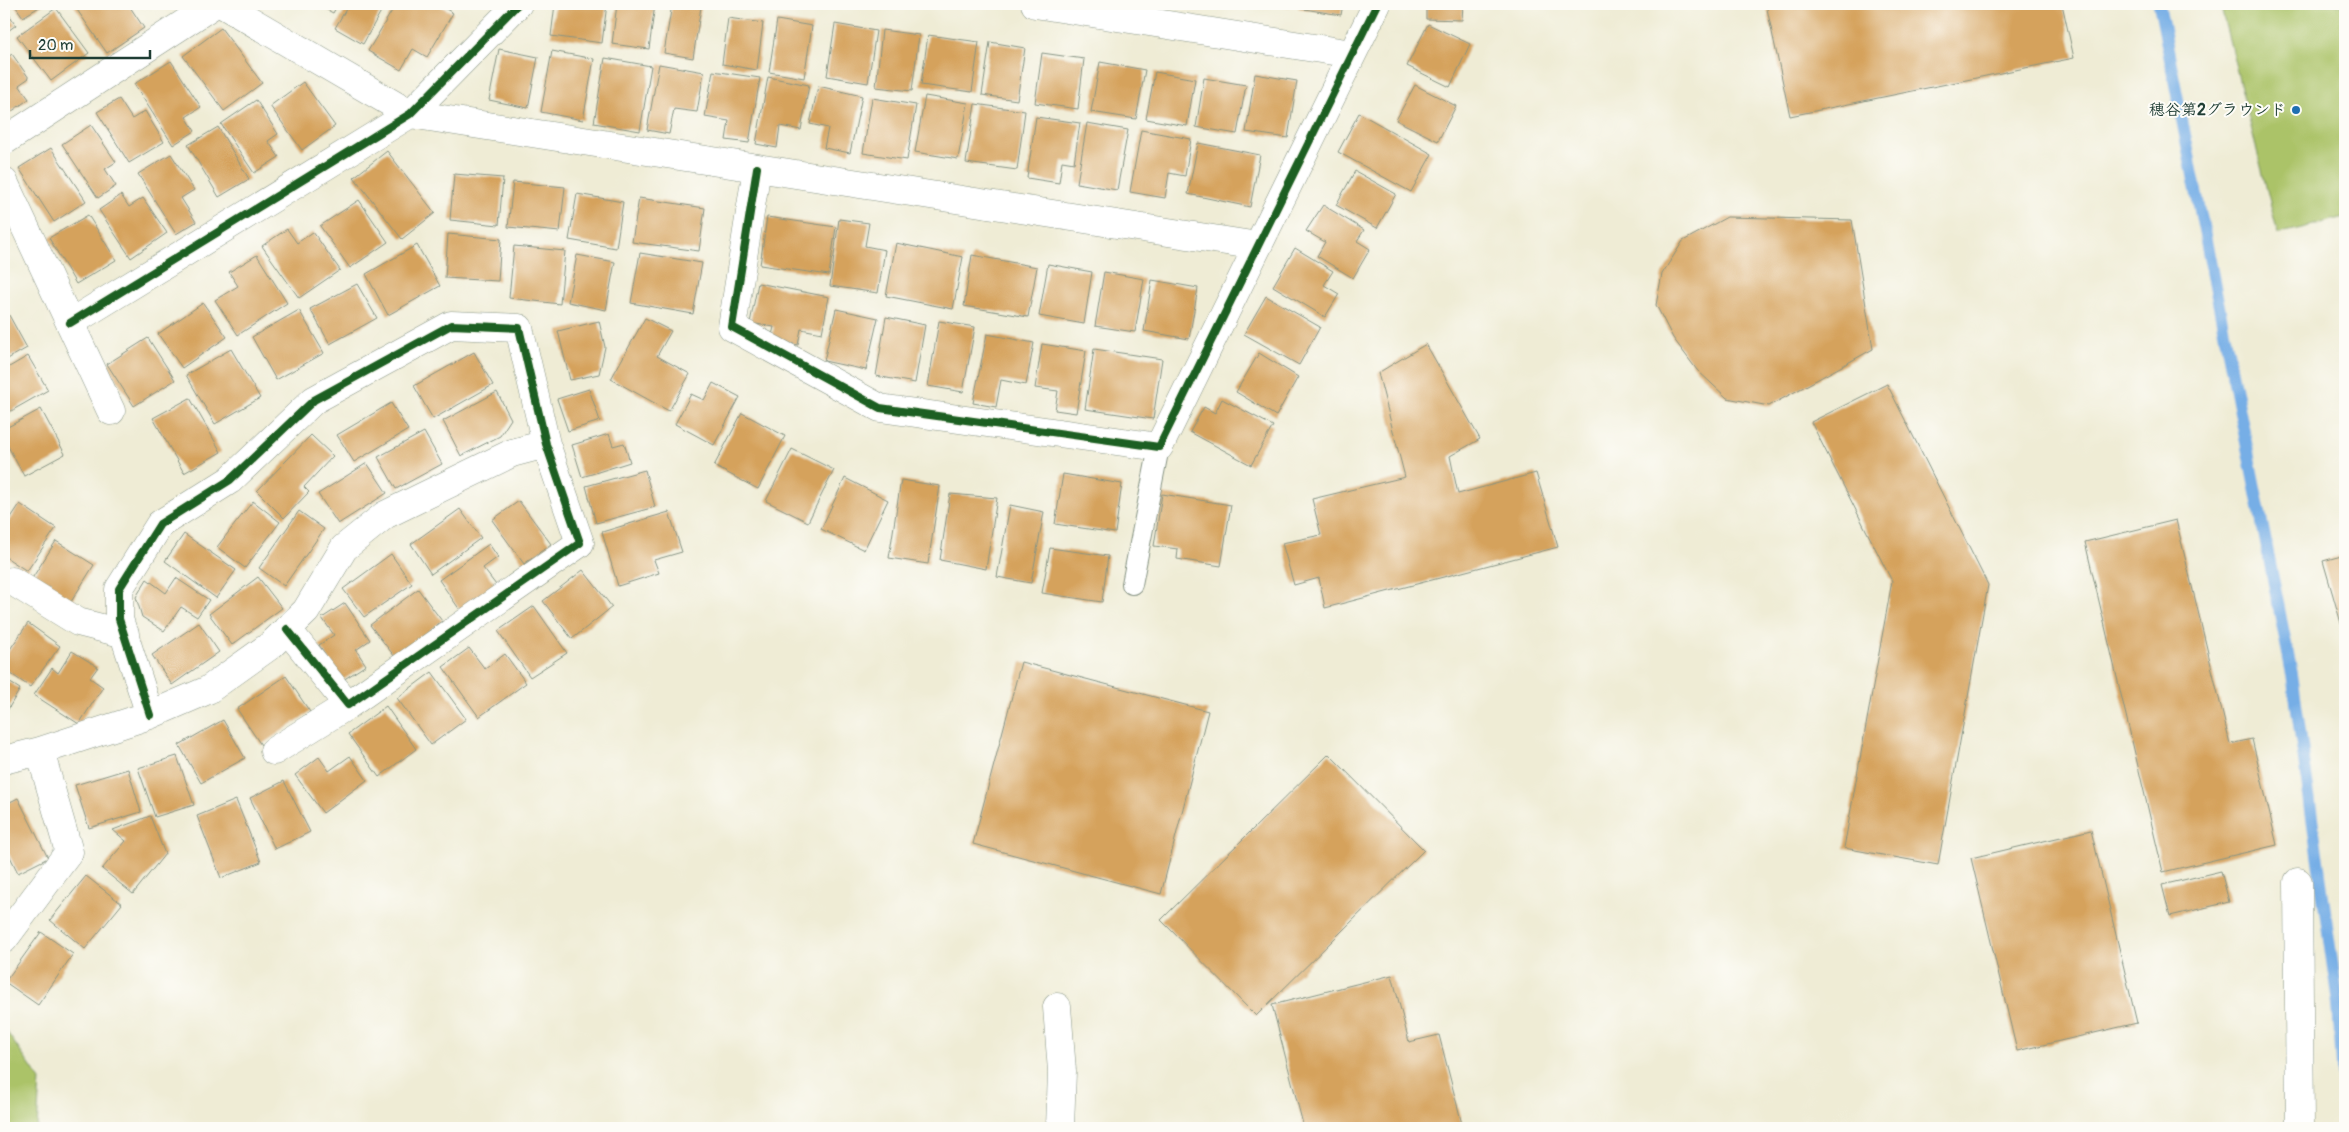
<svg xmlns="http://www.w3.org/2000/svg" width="2349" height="1132" font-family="Pangolin,'Klee One',sans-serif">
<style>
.green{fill:#abc368;stroke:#65804e}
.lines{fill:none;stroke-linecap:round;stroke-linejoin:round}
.stream{stroke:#76aee6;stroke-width:12}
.building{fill:#d5a25b}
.service-casing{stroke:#879484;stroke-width:22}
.minor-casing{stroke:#879484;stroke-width:29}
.service{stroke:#fff;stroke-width:20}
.minor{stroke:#fff;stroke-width:28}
.cycleway-casing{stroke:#fdfcf7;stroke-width:11}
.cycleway{stroke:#1b5e20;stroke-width:8}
.poi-dot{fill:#1f6fb2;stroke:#fdfcf7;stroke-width:2}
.labels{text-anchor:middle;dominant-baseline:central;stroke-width:4;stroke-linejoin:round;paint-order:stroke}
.poi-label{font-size:16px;font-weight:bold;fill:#1f3d34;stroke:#fdfcf7;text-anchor:end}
</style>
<rect width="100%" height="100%" fill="#fdfcf7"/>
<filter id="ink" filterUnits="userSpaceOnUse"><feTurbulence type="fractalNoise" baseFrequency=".02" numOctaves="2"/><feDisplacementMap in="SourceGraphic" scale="10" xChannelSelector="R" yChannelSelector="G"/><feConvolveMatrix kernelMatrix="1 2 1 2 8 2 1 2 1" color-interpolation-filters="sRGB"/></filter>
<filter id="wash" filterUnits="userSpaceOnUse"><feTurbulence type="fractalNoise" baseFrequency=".0096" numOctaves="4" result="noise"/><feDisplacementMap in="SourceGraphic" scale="20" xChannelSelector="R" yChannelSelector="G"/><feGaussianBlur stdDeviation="1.12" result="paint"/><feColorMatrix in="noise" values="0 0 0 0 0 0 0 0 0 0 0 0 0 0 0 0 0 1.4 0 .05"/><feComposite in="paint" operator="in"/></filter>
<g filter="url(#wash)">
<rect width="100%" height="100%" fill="#efecd5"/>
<path class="green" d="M2220 4H2345V217L2278 234Z
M4 1028 40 1080 37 1128H4Z"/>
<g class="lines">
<path class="stream" d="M2159 4 2292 674 2338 1004 2345 1112 2343 1128"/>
</g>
<g id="blocks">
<path class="building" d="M14 4H44L23 17Z
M73 4H128L144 28 107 53Z
M316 4H338L333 13Z
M349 4H385L363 44 335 28Z
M396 4H437L453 13 427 57 413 49 401 70 368 51Z
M555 4H607L602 43 551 36Z
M617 4H655L649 49 612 44Z
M672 4 701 7 693 58 664 53Z
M1273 4H1290L1289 7Z
M1299 4H1343L1341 15 1298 8Z
M1426 4H1463L1462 20 1426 19Z
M1766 4H2062L2074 58 1790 116Z
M4 7 16 25 4 34Z
M56 8 89 53 51 81 17 36Z
M728 18 763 23 757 70 722 64Z
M777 20 812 26 804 78 769 72Z
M835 24 876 31 868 83 827 76Z
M1428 24 1470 44 1450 87 1407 66Z
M221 28 262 83 224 111 183 56Z
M882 30 919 35 912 91 876 87Z
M928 35 979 42 972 92 921 85Z
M990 42 1025 48 1017 100 982 95Z
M499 49 538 57 528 108 489 100Z
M552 51 594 59 583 120 541 112Z
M1042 53 1084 59 1078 109 1035 103Z
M12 54 29 78 19 85 29 99 4 117V60Z
M605 58 651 66 640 131 594 123Z
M171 61 201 107 186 117 195 131 173 145 134 84Z
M1100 62 1145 70 1136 119 1091 112Z
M659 64 704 72 697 112 674 109 669 134 647 130Z
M713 71 760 78 749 143 726 140 729 121 705 117Z
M1155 72 1195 79 1187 126 1146 119Z
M1255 74 1297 81 1288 138 1246 132Z
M768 77 809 85 801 130 780 126 777 148 756 144Z
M1204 78 1246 85 1237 134 1196 127Z
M303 82 335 126 302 150 270 106Z
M1415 85 1456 106 1438 141 1396 120Z
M818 86 862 96 850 153 824 148 828 128 810 124Z
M925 96 968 103 958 159 915 152Z
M872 98 916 105 907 160 863 153Z
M119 99 132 119 145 111 164 142 129 163 97 112Z
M256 100 278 134 268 141 279 157 254 173 221 124Z
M975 104 1025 111 1017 170 966 163Z
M1359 113 1432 154 1411 192 1338 152Z
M1036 117 1080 123 1074 163 1062 161 1059 183 1027 178Z
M1087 123 1128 130 1117 190 1077 183Z
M91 125 116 162 105 169 116 186 98 198 62 144Z
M218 127 249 179 219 197 188 145Z
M1141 130 1191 139 1185 176 1169 173 1165 198 1130 192Z
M1198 143 1260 155 1250 207 1188 194Z
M51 148 86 201 54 222 19 168Z
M387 151 435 213 402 239 354 177Z
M171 154 194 190 181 198 196 222 176 234 138 174Z
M1355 171 1396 194 1377 228 1336 205Z
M454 174 503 178 499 225 450 220Z
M513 182 565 187 560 232 508 227Z
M577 194 623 202 616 248 569 240Z
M121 195 129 207 143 198 167 233 131 258 99 210Z
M639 198 705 208 699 251 632 242Z
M359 200 388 242 350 268 320 226Z
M1323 205 1364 230 1357 241 1370 249 1353 278 1317 256 1325 242 1306 231Z
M88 215 116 260 76 284 49 238Z
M767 217 836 227 829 275 760 265Z
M1727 217 1852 220 1873 349 1769 406 1727 398 1697 370 1673 338 1656 305 1662 274 1683 241Z
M839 219 869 223 865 246 885 250 878 293 830 286Z
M287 229 297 243 313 232 340 270 299 298 262 246Z
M448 234 501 239 498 281 445 278Z
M896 243 963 257 953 309 886 296Z
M417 245 440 286 388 315 366 274Z
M514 246 565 251 560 304 509 298Z
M1295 248 1333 271 1324 285 1339 294 1325 317 1273 286Z
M640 253 702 263 693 314 631 303Z
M257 255 287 303 238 335 215 300 238 286 229 272Z
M577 255 615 262 606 310 568 302Z
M972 255 1037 267 1028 317 964 306Z
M1048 264 1092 272 1084 324 1039 316Z
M1104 272 1144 279 1135 332 1095 326Z
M1152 280 1198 288 1189 339 1144 331Z
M758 283 829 297 822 333 801 329 798 345 771 339 774 327 750 323Z
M357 284 377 318 330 344 310 309Z
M1266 296 1320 327 1299 365 1244 334Z
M203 303 227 337 182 368 158 334Z
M4 306 27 348 4 361Z
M836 309 878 318 866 370 824 361Z
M299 310 324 353 276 380 252 337Z
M886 317 925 325 915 383 876 376Z
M645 318 671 331 657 356 690 374 669 411 611 379Z
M599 321 605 347 599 374 570 380 558 331Z
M939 321 975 327 963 392 928 386Z
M987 334 1034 343 1026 385 1001 380 996 407 973 403Z
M148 338 175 380 134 406 107 364Z
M1042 344 1086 351 1076 413 1055 410 1058 391 1035 388Z
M1426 344 1480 439 1450 456 1458 494 1536 473 1558 547 1325 608 1319 578 1294 585 1282 543 1321 535 1312 499 1405 477 1378 373Z
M231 349 260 398 215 424 186 375Z
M1094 349 1162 359 1153 419 1085 409Z
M474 352 493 385 433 419 414 386Z
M1259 353 1298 377 1276 416 1236 392Z
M28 356 48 390 4 415V370Z
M713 383 740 397 714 445 675 424 691 394 704 400Z
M1887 384 1988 585 1938 865 1844 848 1892 581 1811 422Z
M589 389 600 421 568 431 557 399Z
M497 392 511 419 500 436 461 456 443 421Z
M190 398 221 452 184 473 153 418Z
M1222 399 1273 426 1251 465 1190 432 1204 407 1215 413Z
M391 403 408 430 354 462 337 435Z
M41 409 65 454 24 476 4 439V429Z
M742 413 785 436 758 489 714 466Z
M424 432 442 464 396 489 378 457Z
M609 434 613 446 624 443 630 462 582 477 572 445Z
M311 435 333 456 304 487 309 492 284 518 257 491Z
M792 449 834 470 808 522 766 501Z
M367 463 387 493 338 524 318 494Z
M645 470 655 507 596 523 586 486Z
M1063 474 1122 484 1115 533 1055 524Z
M845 478 888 500 864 550 821 529Z
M901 480 940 486 928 564 889 558Z
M950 494 997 498 986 569 940 560Z
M1162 494 1231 505 1221 566 1177 559 1178 549 1154 546Z
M253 501 280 522 245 568 217 547Z
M519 501 551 544 524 564 492 520Z
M20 504 56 528 27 571 4 556V528Z
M1010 505 1044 512 1031 583 997 577Z
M460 509 481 538 431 574 411 544Z
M299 511 324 529 284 586 259 568Z
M669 512 682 552 654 560 659 573 618 586 602 532Z
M2176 520 2230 744 2252 739 2277 845 2163 872 2085 542Z
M184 534 236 570 216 598 165 561Z
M56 541 94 565 69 605 31 580Z
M489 544 498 557 483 568 496 585 460 610 439 580Z
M1050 548 1108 556 1102 602 1042 593Z
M391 554 412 584 364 617 343 589Z
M2345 555V637L2323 561Z
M583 570 612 607 572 639 543 601Z
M258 577 282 608 232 645 209 614Z
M176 578 209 600 197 617 181 607 164 631 142 617 136 597 147 579 166 593Z
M418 589 442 621 395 657 370 625Z
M345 603 370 640 356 650 366 665 343 680 319 645 334 635 322 618Z
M534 606 567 653 530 677 498 631Z
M28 623 60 646 30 687 4 669V658Z
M199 623 219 652 172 685 152 655Z
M469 648 485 669 505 654 526 683 479 717 443 667Z
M72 651 98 667 90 678 103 687 79 724 34 695 52 668 58 673Z
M1021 662 1208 711 1161 894 973 844Z
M432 672 466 719 431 745 397 698Z
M286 676 310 712 261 745 237 709Z
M4 679 20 689 4 716Z
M386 706 416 749 379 777 348 734Z
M223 720 245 758 201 783 179 745Z
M1329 754 1424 850 1256 1016 1161 920Z
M177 756 194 805 155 817 138 768Z
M350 756 367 780 323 813 295 775 319 757 329 771Z
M128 769 141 812 89 828 75 785Z
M284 781 310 832 275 849 250 798Z
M18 798 48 858 18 873 4 844V805Z
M236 800 261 862 221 878 197 816Z
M150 816 165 854 133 894 102 869 126 841 113 830Z
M2091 830 2137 1023 2017 1051 1971 858Z
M2221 871 2229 902 2170 916 2162 885Z
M86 876 122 904 85 949 50 920Z
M41 932 73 954 38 1005 5 982Z
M1392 975 1409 1042 1439 1035 1463 1128H1304L1272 1005Z"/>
</g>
</g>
<g filter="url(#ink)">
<use href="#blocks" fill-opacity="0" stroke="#879484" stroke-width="1"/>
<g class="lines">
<g class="service-casing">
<path id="service" d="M1132 584 1159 447"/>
</g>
<g class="minor-casing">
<path id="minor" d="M222 4 410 114 1258 246
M1035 4 1352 54
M4 141 214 4
M757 168 732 327 880 408 1159 447 1377 4
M4 182 111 411
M70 323 410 114 518 4
M12 581 78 622 125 634
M150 715 119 619V589L160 524 230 480 314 400 451 325 519 328 546 444 580 543 348 705 287 629
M274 751 348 705
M4 760 40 751 150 715 208 690 271 645 306 611 344 548 385 515 512 453 546 444
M2298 882 2300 1128
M4 939 69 852 40 751
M1057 1007 1062 1071 1060 1128"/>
</g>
<use href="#service" class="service"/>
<use href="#minor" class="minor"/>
<g class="cycleway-casing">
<path id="cycleway" d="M757 168 732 327 880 408 1159 447 1377 4
M70 323 410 114 518 4
M150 715 119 619V589L160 524 230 480 314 400 451 325 519 328 546 444 580 543 348 705 287 629"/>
</g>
<use href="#cycleway" class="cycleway"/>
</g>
</g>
<circle class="poi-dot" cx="2296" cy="110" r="5"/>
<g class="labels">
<g class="poi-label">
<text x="2286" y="110">穂谷第2グラウンド</text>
</g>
</g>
<rect width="2349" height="1132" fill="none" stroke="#fdfcf7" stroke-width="20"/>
<path d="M30 50v8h120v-8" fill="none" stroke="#1f3d34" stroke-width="2.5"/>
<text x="38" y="50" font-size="15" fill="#1f3d34" stroke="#fdfcf7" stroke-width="4" paint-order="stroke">20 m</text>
</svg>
